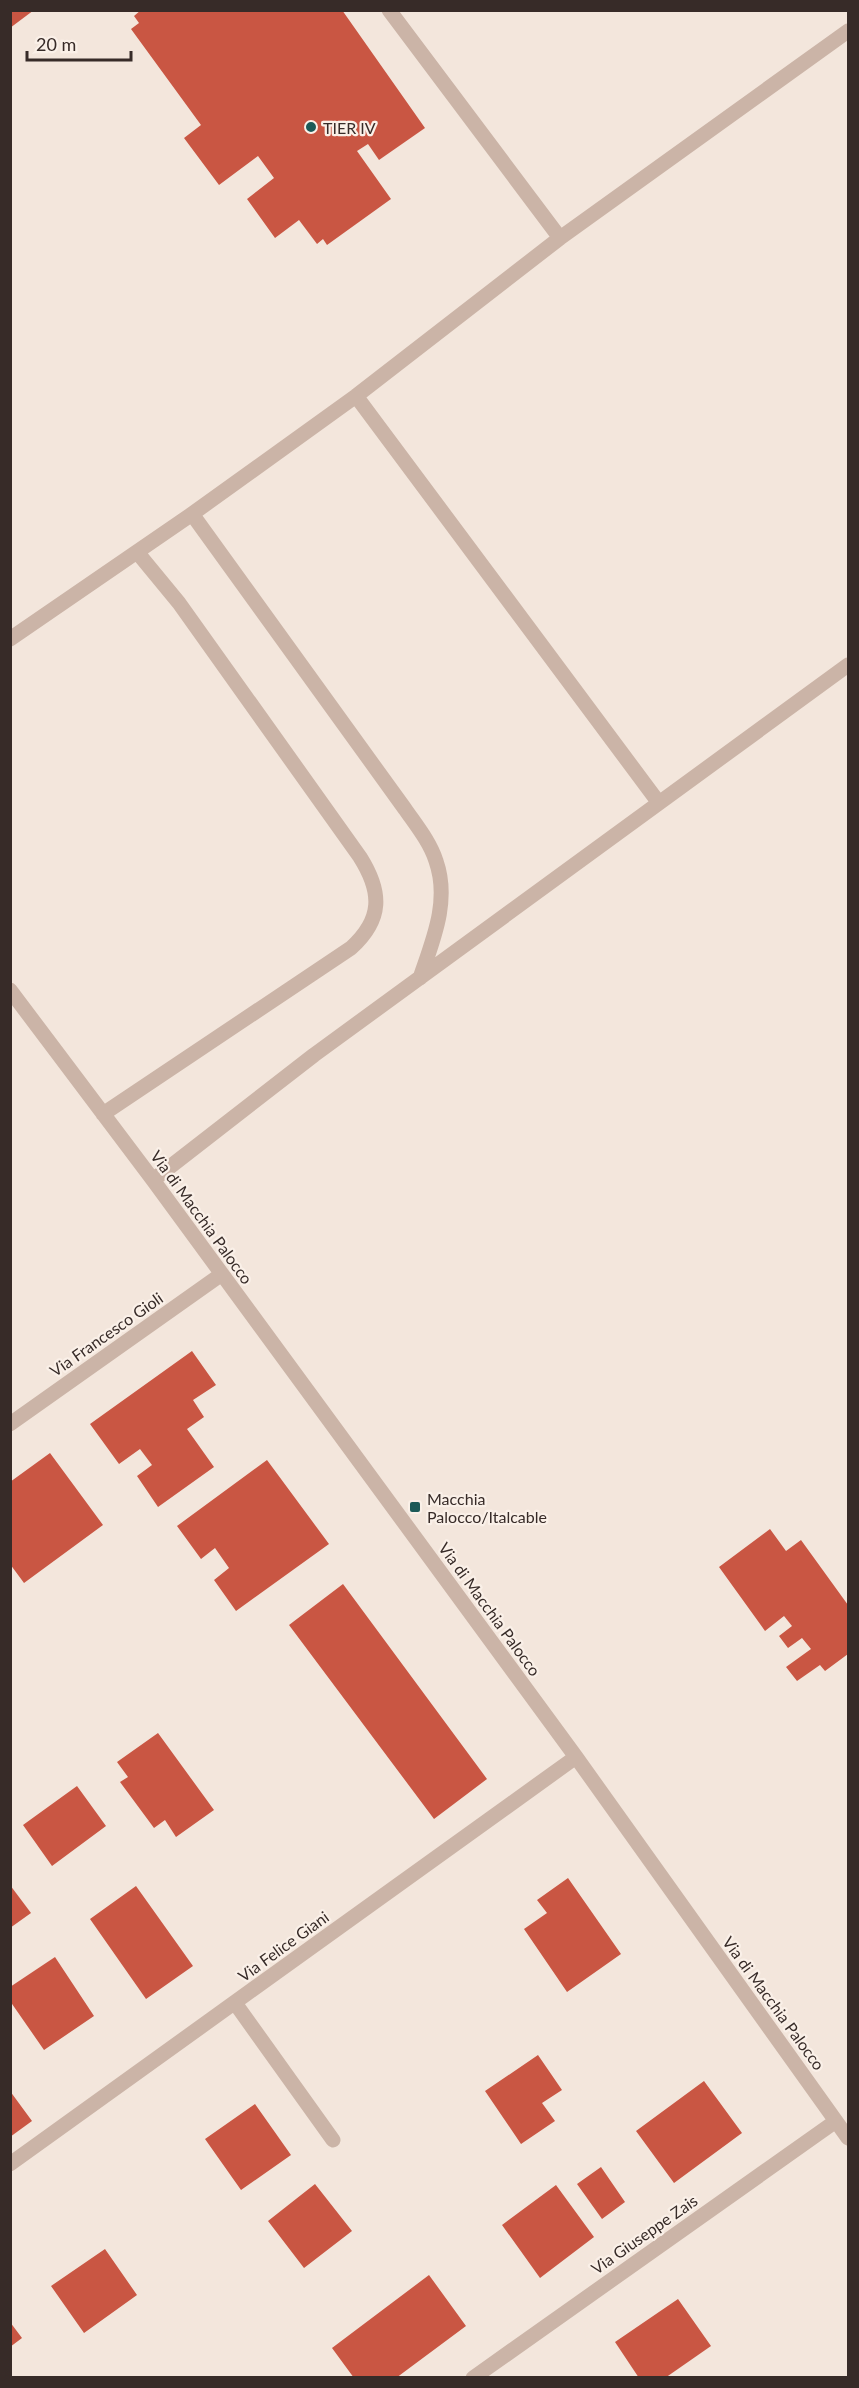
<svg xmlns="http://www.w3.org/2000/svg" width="859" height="2388" font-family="Lato,sans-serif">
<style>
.building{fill:#c95643}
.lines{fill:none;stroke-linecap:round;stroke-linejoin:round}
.minor{stroke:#cbb4a7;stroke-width:15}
.poi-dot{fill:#1c5a58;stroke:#faf0e8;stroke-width:2}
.labels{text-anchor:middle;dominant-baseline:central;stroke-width:4.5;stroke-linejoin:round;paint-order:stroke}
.poi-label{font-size:16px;fill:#372b28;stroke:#faf0e8;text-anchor:start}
.street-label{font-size:16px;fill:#372b28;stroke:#faf0e8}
</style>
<rect width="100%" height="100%" fill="#f3e6dc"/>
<path class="building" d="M10 10H34L10 28Z
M141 10H342L425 128 379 160 368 144 357 151 391 199 327 245 323 239 317 244 299 220 275 238 247 199 274 178 258 156 219 185 184 138 201 125 131 29 139 23 134 16Z
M192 1351 216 1385 193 1400 204 1417 187 1429 214 1467 158 1507 137 1476 152 1465 140 1449 119 1464 90 1424Z
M50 1453 103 1525 24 1583 10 1564V1482Z
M267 1460 329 1544 236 1611 214 1580 229 1568 215 1548 201 1559 177 1526Z
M770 1529 786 1551 801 1540 848 1605V1654L825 1671 820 1665 797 1681 786 1667 811 1649 802 1638 788 1648 779 1636 792 1626 784 1616 765 1631 719 1567Z
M343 1584 487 1779 434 1819 289 1625Z
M158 1733 214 1810 176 1837 165 1820 154 1828 120 1782 128 1777 117 1762Z
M77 1786 106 1826 52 1866 23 1825Z
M568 1878 621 1954 567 1992 524 1929 547 1913 537 1900Z
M10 1885 31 1913 10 1928Z
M136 1886 193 1966 146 1999 90 1919Z
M55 1957 94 2016 44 2050 10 2001V1987Z
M538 2055 562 2090 542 2103 555 2121 521 2144 485 2091Z
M704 2081 742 2133 674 2183 636 2131Z
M10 2091 32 2121 10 2137Z
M255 2104 291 2155 241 2190 205 2139Z
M601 2167 625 2202 602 2219 577 2184Z
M315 2184 352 2231 304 2268 268 2221Z
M556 2185 594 2237 540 2278 502 2225Z
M105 2249 137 2295 84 2333 51 2286Z
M429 2275 466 2326 396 2378H354L332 2348Z
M678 2299 711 2346 665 2378H639L615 2342Z
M10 2322 22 2338 10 2347Z"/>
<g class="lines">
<path class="minor" d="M389 10 560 238
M356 396 659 803
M192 514 405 809C416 825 430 842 436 861 450 901 433 940 420 978
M10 639 192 514 356 396 560 238 848 31
M10 990 153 1180 576 1757 848 2138
M103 1114 351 948C383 919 382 892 360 857L179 603 137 552
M153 1180 314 1055 848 665
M10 1424 222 1274
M235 2003 333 2140
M10 2164 576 1757
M473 2378 836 2121"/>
</g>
<g class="poi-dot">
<circle cx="311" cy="127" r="6"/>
<rect x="409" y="1501" width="12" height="12" rx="3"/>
</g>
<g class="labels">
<g class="poi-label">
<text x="323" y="127">TIER IV</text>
<text x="427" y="1498">Macchia<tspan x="427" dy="18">Palocco/Italcable</tspan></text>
</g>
<g class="street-label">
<text transform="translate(202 1217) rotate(54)">Via di Macchia Palocco</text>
<text transform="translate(106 1334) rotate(-35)">Via Francesco Gioli</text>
<text transform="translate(490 1609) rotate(54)">Via di Macchia Palocco</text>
<text transform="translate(283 1946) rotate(-36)">Via Felice Giani</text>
<text transform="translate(774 2003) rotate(54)">Via di Macchia Palocco</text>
<text transform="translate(644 2234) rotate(-35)">Via Giuseppe Zais</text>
</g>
</g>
<rect width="859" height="2388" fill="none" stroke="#372b28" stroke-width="24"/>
<path d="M27 51v9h104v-9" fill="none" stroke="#372b28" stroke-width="3"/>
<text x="36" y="51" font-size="18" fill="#372b28" stroke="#faf0e8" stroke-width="4.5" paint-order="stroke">20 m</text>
</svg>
